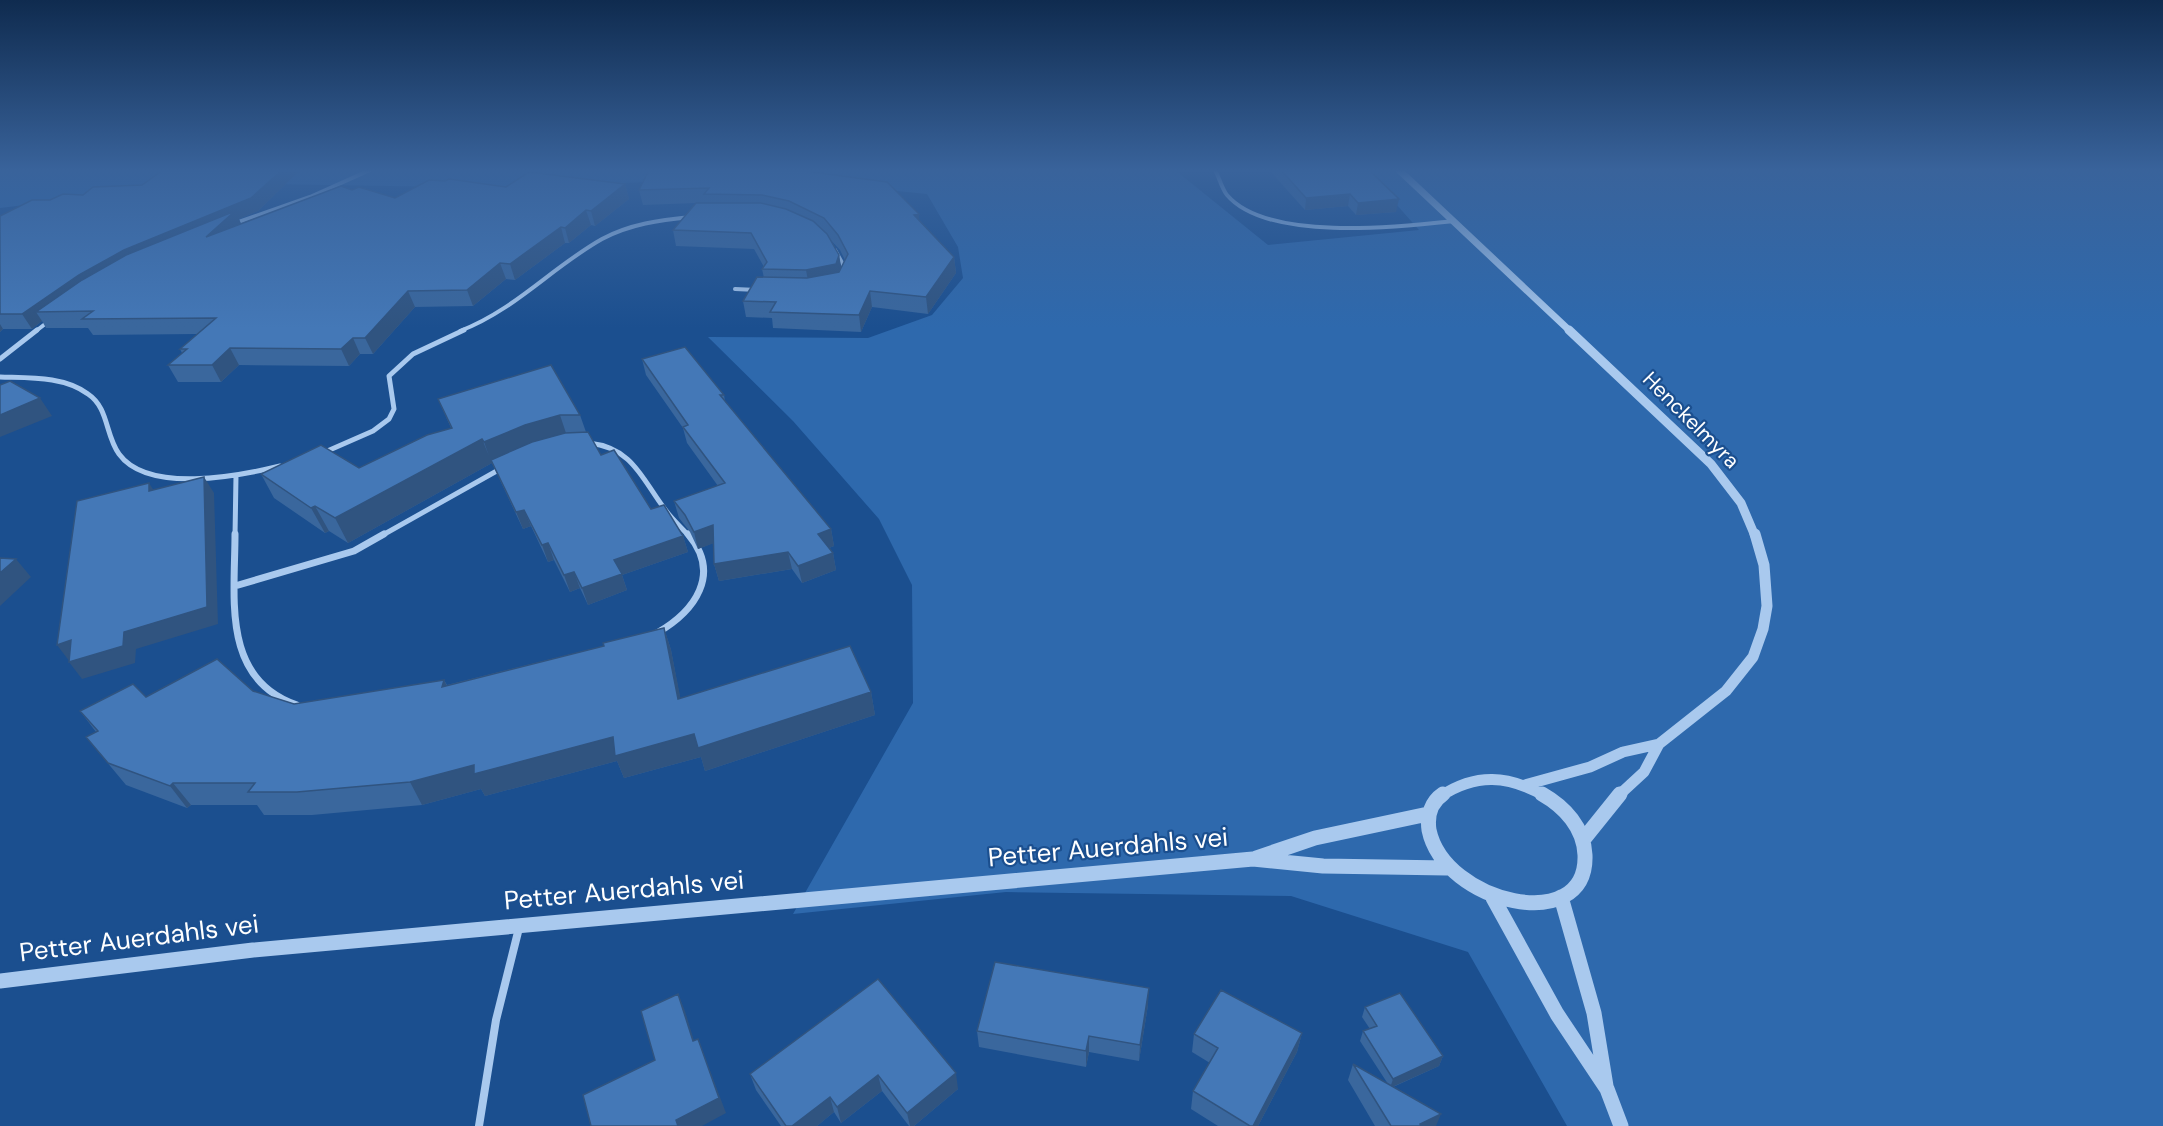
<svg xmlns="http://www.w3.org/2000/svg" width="2163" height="1126" font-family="'DM Sans',sans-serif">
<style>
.green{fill:#2e69ad}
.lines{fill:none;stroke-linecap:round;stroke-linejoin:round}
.minor-far3{stroke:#a9c9ee;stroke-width:4}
.minor-far2{stroke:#a9c9ee;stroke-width:5}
.minor-far1{stroke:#a9c9ee;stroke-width:7}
.minor{stroke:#a9c9ee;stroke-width:8}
.tertiary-far3{stroke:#a9c9ee;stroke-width:7}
.tertiary-far2{stroke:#a9c9ee;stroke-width:9}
.tertiary-far1{stroke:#a9c9ee;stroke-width:11}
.tertiary{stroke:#a9c9ee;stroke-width:15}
.wall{fill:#3a679d;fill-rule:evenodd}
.shaded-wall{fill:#305480}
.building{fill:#4478b7;stroke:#305480;stroke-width:1.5}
.labels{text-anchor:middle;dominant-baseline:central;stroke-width:4.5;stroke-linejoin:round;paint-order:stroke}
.street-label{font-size:21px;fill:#fff;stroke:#1b4f8f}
.near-street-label{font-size:26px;fill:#fff;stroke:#1b4f8f}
</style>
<rect width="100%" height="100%" fill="#1b4f8f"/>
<path class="green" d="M0 170H1175L1268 245 1419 230 1366 170H2163V1126H1567L1468 952 1291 896 1006 892 793 914 913 703 912 585 879 519 793 421 708 337 868 338 932 315 963 278 958 247 927 194 756 177 511 188 206 183 0 208Z"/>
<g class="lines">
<path class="minor-far3" d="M1215 170C1219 177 1222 189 1227 195 1267 242 1399 227 1454 221
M233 224 310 197 370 170
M835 250 846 270
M735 289 757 290
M36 331 49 321
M460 331C515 310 552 267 602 239 630 224 660 220 691 217"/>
<path class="minor-far2" d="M0 359 37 330
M0 377C29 378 64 376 88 394 109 408 105 435 119 454 148 494 239 476 280 466
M589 443C634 448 642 480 667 512 673 520 682 528 689 536
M325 452 373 431 389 419 394 409 389 376 413 354 464 330
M235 536 236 476
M381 536 502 468"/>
<path class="minor-far1" d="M235 534C235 598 221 679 297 705
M235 586 354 551 384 534
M657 633C695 611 722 574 688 534"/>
<path class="minor" d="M479 1126 496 1020 519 928"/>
<path class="tertiary-far3" d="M1399 170 1570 331"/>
<path class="tertiary-far2" d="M1569 330 1711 464 1741 503 1755 536"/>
<path class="tertiary-far1" d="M1525 785 1590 767 1623 752 1659 744 1726 691 1753 657 1763 629 1767 606 1764 565 1755 534
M1441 796C1476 773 1508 775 1545 796
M1618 796 1644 772 1659 744"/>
<path class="tertiary" d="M1443 794C1431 802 1427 816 1429 830 1444 903 1588 937 1585 855 1584 828 1565 807 1542 794
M1583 840 1620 794
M1256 858 1315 838 1428 814
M1561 897 1594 1013 1606 1086
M1493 898 1557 1014 1607 1089 1621 1126
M0 981 253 950 1253 859 1323 866 1447 868"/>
</g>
<path class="wall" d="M163 170H297L298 172 258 211 239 219 241 224 352 190 395 198 445 181 506 187 625 184 629 199 595 226 591 225 569 243H565L515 280 506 279 473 306 415 307 373 354H360L349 366 239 365 221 382H178L168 365 182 353 180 349 197 334 93 335 88 328H46L42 321 32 329H3L0 332V216L50 200 142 185Z
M649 170 920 221 954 257 956 273 928 314 872 307 861 332 773 328 772 318 746 317 743 301 764 278 762 269 764 267 754 249 676 246 673 230 696 203 643 205 639 190ZM828 237 840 250 845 260 841 268 839 255Z
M1269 170H1369L1396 212 1356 215 1348 206 1305 210Z
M642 359 724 395 725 401 831 529 834 546 829 548 833 553 836 570 802 583 792 569 719 581 714 564 713 543 698 549 690 532 679 518 674 501 718 486 687 443 683 428 646 375Z
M438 399 580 415 586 432 601 455 651 509 683 536 688 552 622 575 627 590 588 605 580 588 570 592 554 560 548 562 531 526 523 529 492 463 348 543 329 531 325 533 274 498 261 474 359 468 451 428Z
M664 628 671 650 680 698 871 692 875 715 705 771 701 757 624 778 617 761 485 796 481 789 422 805 312 815H264L257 805H191L187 808 126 785 86 737 96 732 80 711 146 697 253 691 294 704 444 680 447 685 604 646Z
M878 979 958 1089 914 1126H909L882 1091 841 1123 834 1112 817 1126H781L756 1090 750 1074Z
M1148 1005 1139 1061 1089 1052 1086 1067 979 1047 977 1031Z
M1365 1007 1443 1056 1439 1066 1393 1087 1436 1126H1375L1348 1080 1353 1064 1388 1084 1360 1041 1363 1031 1370 1029 1362 1017Z
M1302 1033 1297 1052 1258 1126H1218L1191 1109 1193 1091 1210 1063 1192 1052 1194 1034Z"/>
<path class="shaded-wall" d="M282 170H297L298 172 258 211 239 219 242 226 36 312 42 321 32 329 22 314 79 275 124 250Z
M1077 170H1094L1077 173Z
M625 184 629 199 595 226 591 211Z
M1350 194 1348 206 1305 210 1306 198Z
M1399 199 1396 212 1356 215 1358 203Z
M586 210 591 225 569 243 565 228Z
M919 214 920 229 914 215Z
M561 227 565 243 515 280 510 264Z
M839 255 842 271 809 286 806 270Z
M954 257 956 273 928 314 926 297Z
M500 263 506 279 473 306 467 290Z
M408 291 415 307 373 354 365 338Z
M870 291 872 307 861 332 859 315Z
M0 324 3 329 0 332Z
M353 338 360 354 349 366 341 349Z
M230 348 239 365 221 382 212 365Z
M40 398 52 416 0 437V415Z
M560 415 568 439 491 460 493 467 484 442 525 425Z
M482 439 492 463 348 543 335 518Z
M204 477 214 493 218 624 136 649 135 663 82 679 69 662 124 632Z
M149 483 159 499 149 491Z
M315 506 329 531 325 533 311 508Z
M524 510 531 526 523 529 516 512Z
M713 525 717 542 698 549 694 532Z
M831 529 834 546 821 551 818 534Z
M683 536 688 552 622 575 627 590 588 605 582 588 614 560Z
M548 543 554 560 548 562 542 545Z
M788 552 792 569 719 581 714 564Z
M833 553 836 570 802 583 798 566Z
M16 559 31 577 0 606V573Z
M574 572 580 588 570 592 564 575Z
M664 628 671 650 685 721 678 699Z
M71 640 70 662 57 645Z
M444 680 455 702 442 687Z
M871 692 875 715 705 771 701 757 624 778 617 761 485 796 481 789 422 805 410 782 474 765 613 737 694 734Z
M173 783 191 805 187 808 170 786Z
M1149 988 1148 1005 1139 1061 1140 1045Z
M678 994 685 1011 699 1057 693 1041Z
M1302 1033 1297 1052 1258 1126H1253Z
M1089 1036V1052L1086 1067V1051Z
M698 1039 726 1113 702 1126H678L676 1120Z
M1443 1056 1439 1066 1390 1088 1393 1079Z
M956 1073 958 1089 914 1126H910L907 1113Z
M878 1075 882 1091 841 1123 837 1107Z
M830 1097 834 1112 817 1126H792Z
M1441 1114 1436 1126H1419L1420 1124Z"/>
<path class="building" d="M163 170H282L251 198 124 250 79 275 22 314H0V216L32 200H50L63 194 83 195 93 187 142 185Z
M649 170H797L887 182 919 214 914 215 954 257 926 297 870 291 859 315 770 312 776 302 743 301 757 277 807 278 839 272 848 254 838 235 824 218 789 201 762 195 704 194 709 188 639 190Z
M1281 170H1369L1399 199 1358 203 1350 194 1306 198Z
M529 172 625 184 591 211 586 210 565 228 561 227 510 264 500 263 467 290 408 291 365 338H353L341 349 230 348 212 365H168L187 349H180L216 318 82 319 93 311 36 312 82 280 126 255 235 211 206 237 341 186 352 190 359 187 395 198 429 180 445 181 449 179 506 187Z
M696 203H761L786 209 813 221 827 234 839 255 836 264 806 270 762 269 767 262 751 233 673 230Z
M685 347 724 395H720L831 529 818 534 833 553 798 566 788 552 714 564 713 525 694 532 685 515 674 501 725 483 683 427 688 425 642 359Z
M551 365 580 415H560L525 425 484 442 482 439 335 518 315 506 311 508 261 474 321 445 359 468 427 435 452 428 438 399Z
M10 381 40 398 0 415V385Z
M588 432 601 455 614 450 651 509 664 505 683 536 614 560 622 574 582 588 574 572 564 575 548 543 542 545 524 510 516 512 491 460 532 442 565 433Z
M204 477 207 607 124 632 123 646 69 662 71 640 57 645 77 501 149 483V491Z
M0 558 16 559 0 573Z
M664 628 678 699 850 646 871 692 698 748 694 734 615 756 613 737 474 774V765L410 782 297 792H248L255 783H173L170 786 108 763 86 737 98 731 80 711 133 684 146 697 217 659 253 691 294 704 444 680 442 687 604 646 603 643Z
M995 962 1149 988 1140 1045 1089 1036 1086 1051 977 1031Z
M878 979 956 1073 907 1113 878 1075 837 1107 830 1097 792 1126H786L750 1074Z
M1221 990 1302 1033 1253 1126H1250L1193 1091 1218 1048 1194 1034Z
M1400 993 1443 1056 1393 1079 1363 1031 1377 1026 1365 1007Z
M678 994 693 1041 698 1039 719 1098 676 1120 678 1126H591L583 1095 655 1060 641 1011Z
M1353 1064 1441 1114 1420 1124 1421 1126H1391Z"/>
<linearGradient id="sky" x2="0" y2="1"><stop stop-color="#0f2b4f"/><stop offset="0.52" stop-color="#39639b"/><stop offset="1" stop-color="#39639b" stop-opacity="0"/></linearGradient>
<rect width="2163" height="328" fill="url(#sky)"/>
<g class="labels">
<g class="street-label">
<text transform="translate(1691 420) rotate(45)">Henckelmyra</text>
</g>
<g class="near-street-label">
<text transform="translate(1108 847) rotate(-5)">Petter Auerdahls vei</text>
<text transform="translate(624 890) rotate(-5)">Petter Auerdahls vei</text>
<text transform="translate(139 938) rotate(-7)">Petter Auerdahls vei</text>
</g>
</g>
</svg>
